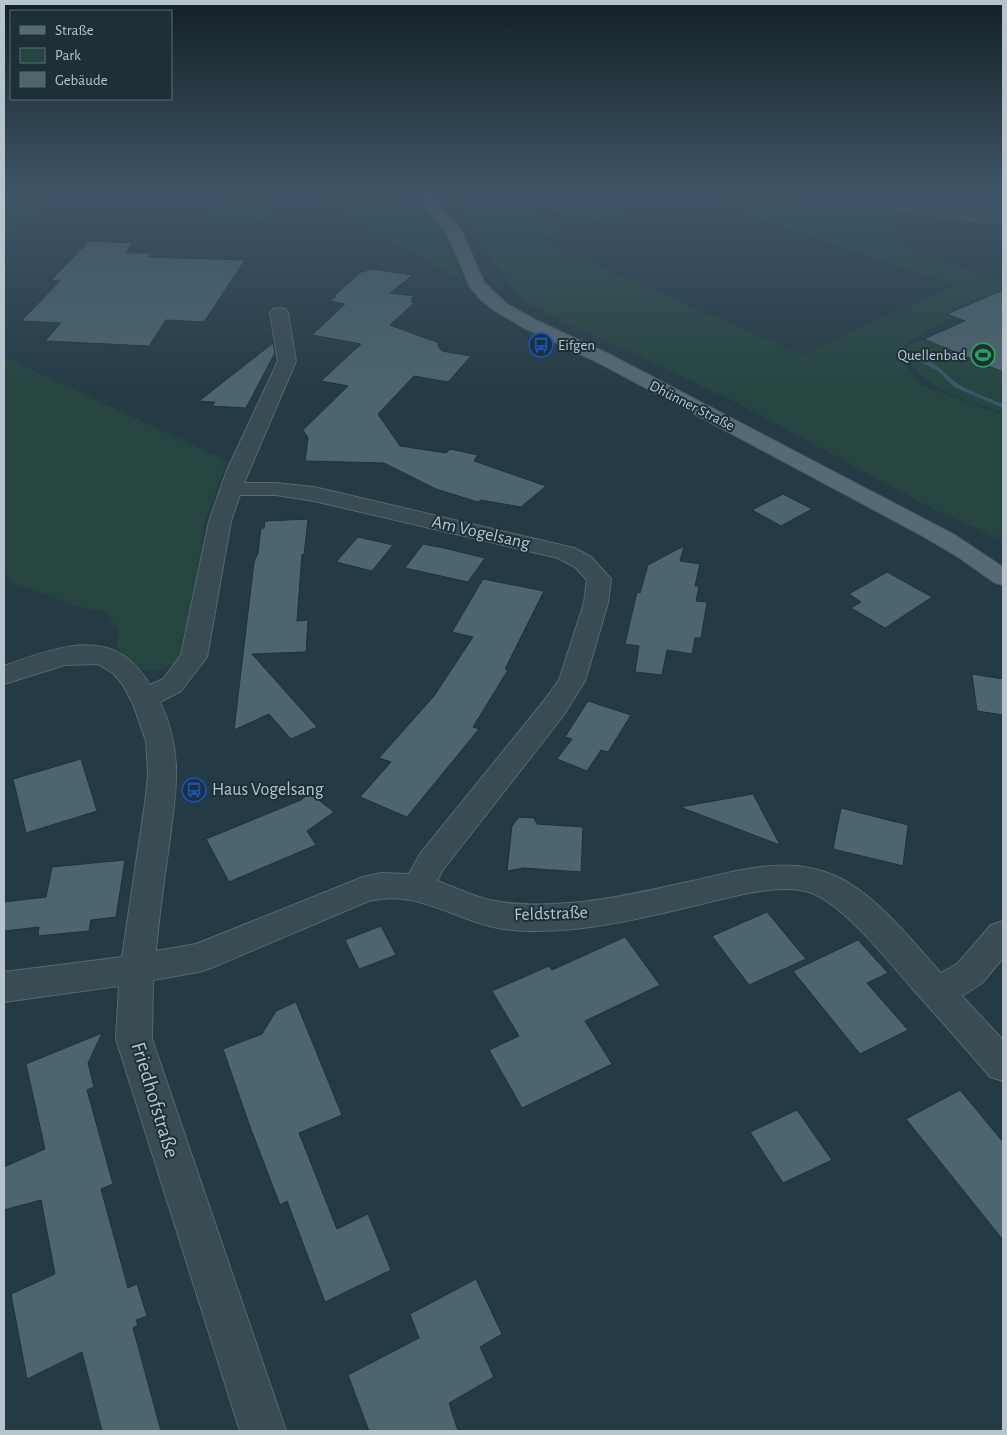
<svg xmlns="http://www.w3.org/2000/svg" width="1007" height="1435" font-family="'Alegreya Sans',sans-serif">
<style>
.medical{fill:#313443}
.green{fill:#264540}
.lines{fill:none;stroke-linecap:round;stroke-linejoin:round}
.stream{fill:#345a6a;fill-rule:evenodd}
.building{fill:#4d656f;stroke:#1f323a}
.minor-casing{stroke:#576870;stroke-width:2}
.major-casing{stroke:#45575f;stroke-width:2}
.minor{fill:#394b53;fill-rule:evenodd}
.major{fill:#566a73;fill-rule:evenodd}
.labels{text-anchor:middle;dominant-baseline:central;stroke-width:4;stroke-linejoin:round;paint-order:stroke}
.far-poi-label{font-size:15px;fill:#b6c5cd;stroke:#1d3038;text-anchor:start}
.far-street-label{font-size:15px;fill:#b6c5cd;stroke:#1d3038}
.street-label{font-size:18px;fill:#b6c5cd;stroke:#1d3038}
.poi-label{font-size:18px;fill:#b6c5cd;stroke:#1d3038;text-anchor:start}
.near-street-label{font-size:21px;fill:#b6c5cd;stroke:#1d3038}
</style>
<rect width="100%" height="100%" fill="#243a44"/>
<path class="medical" d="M901 194H1003V216L975 213V210L964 206Z"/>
<path class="green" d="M4 194H127L51 207 21 221 4 237Z
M133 194H197C182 205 135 211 119 202Z
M222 194H278L266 218 208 217Z
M300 194H409C438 217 450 249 464 282L342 212Z
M442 194H471L510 204 534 208 563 231 540 240 802 355 953 285 686 194H900L958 204 973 209 975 213 901 204 890 240 1003 283V289L912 339 897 353 921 385 1003 415V540L935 510 741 405 631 352 570 326 522 300 507 282 474 228Z
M509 194H643L582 201 557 202Z
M930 194H952L1001 203 1003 198V216L968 202Z
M659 199 573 229 558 211Z
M924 339 1003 372V412C968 401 915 388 905 348Z
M4 357 227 461 205 522 185 649 175 663 160 670H141L125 660 116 645 119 630 106 612 76 606 13 583 4 572Z"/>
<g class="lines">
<path class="stream" d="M918 359C936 358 946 377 960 385 973 393 989 398 1003 404V408L954 387 938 371 918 361Z"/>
</g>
<path class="building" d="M89 241 133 243 125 253H151L148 257 245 260 204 322 166 320 149 346 45 341 61 323 21 321 60 281 51 280Z
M372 269 413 275 390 293 414 296 411 299 414 300 411 302 414 303 390 325 439 343 438 346 442 351 471 356 448 382 414 376 378 414 400 446 446 453 450 449 478 455 474 461 546 486 521 507 481 500 478 502 436 489 384 463 305 461 308 438 303 430 348 386 321 381 361 344 312 335 345 304 330 301 336 296H334L361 272Z
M1003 290V372L924 339 965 321 947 314Z
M273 343 275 353 246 408 212 406 215 402 199 401Z
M783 494 812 509 781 526 752 510Z
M308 519 304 555 302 554 297 621 308 620 306 652 252 654 317 727 291 739 269 714 234 730 254 562 258 553 261 528H264L265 521Z
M358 537 393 545 372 571 336 562Z
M423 544 444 548 485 558 468 582 405 568Z
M684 546 680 561 700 564 695 586H699L696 601 707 602 701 638H695L692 654 667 650 662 675 635 672 639 646 625 644 637 592 640 593 648 565Z
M887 572 932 597 885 628 851 608 861 602 849 594Z
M483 579 544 591 505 669 508 670 473 727 479 729 407 817 360 797 391 762 379 758 434 696 473 637 452 632Z
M972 674 1003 679V715L977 711Z
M588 701 631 715 608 752 601 750 587 771 557 759 572 739 565 737Z
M81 759 97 811 26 833 13 779Z
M310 793 334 812 307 831 316 845 229 882 206 839 301 800Z
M753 794 780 845 680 807Z
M841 808 908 825 903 866 833 849Z
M519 817 534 818 537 824 583 827 581 872 524 868 507 871 512 826Z
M125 860 116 917 91 920 89 931 38 936 39 927 4 931V902L46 897 52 867Z
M767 912 806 959 749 985 712 936Z
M381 926 396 955 359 969 345 940Z
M625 937 660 985 585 1021 612 1064 522 1108 489 1050 519 1036 492 991 549 966 552 970Z
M858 940 888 973 867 983 908 1030 860 1054 793 971Z
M296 1002 342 1115 299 1133 337 1229 368 1214 391 1270 325 1302 287 1201 280 1205 249 1124 223 1049 262 1034 276 1011Z
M102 1033 88 1063 94 1087 87 1090 113 1184 101 1189 128 1288 137 1284 147 1316 136 1320 138 1325 133 1328 161 1431H102L82 1352 27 1379 11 1294 55 1274 41 1200 4 1210V1167L45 1149 26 1064Z
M960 1090 1003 1142V1240L906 1119Z
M797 1110 832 1160 783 1183 750 1132Z
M476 1279 502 1334 480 1347 494 1377 449 1403 458 1431H369L348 1375 419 1338 410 1314Z"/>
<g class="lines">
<g class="minor-casing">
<path id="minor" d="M477 194C507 192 538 201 569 201 601 201 632 192 664 194L662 197C600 212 540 213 479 197Z
M799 194H836L1003 216V224L806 198Z
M279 308 285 309 288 313 296 361 244 483H276L314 487 574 548 591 557 611 579 608 603 585 681 563 716 442 871 437 881C455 887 472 896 490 900 511 905 533 905 554 904 601 902 647 891 692 881 738 871 787 855 833 875 875 893 911 940 941 973L958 963 991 925 1003 921V958L982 983 962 996 1003 1040V1081L990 1077C964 1046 937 1016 910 986 888 960 841 902 809 892 777 882 725 899 693 906 642 918 590 931 537 931 521 931 504 930 489 926 448 915 412 890 369 901L211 968 199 972 153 980 152 1039 286 1431H240L116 1039 119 986 4 1002V972L122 957 145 803 148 774 146 741 133 704 123 685 114 674 98 664 65 665 4 684V666C38 654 90 632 124 656 135 663 143 674 150 685L163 679 181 655 209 521 227 470 278 361 270 313 273 309ZM240 495H276L314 501 558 558 575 567 587 580 584 603 559 680 543 702 420 854 409 874 381 873 363 877 196 944 156 951C159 916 164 880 169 845 176 793 184 752 160 702L181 691 207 657 231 521Z"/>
</g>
<g class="major-casing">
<path id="major" d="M414 194H429L449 215 463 234 484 282 507 304 536 320 611 355 955 535 1003 567V585L995 583 958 557 919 534 599 363 524 328 495 311 482 301 470 287 447 234Z"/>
</g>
<use href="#minor" class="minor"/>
<use href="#major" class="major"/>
</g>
<linearGradient id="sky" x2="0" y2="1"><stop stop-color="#142025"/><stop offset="0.49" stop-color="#3f5567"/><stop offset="1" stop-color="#3f5567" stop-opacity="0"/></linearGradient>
<rect width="1007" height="395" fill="url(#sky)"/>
<defs>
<g id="bus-ring" transform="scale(1.25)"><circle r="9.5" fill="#1d3038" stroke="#1a4fb4" stroke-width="1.5"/><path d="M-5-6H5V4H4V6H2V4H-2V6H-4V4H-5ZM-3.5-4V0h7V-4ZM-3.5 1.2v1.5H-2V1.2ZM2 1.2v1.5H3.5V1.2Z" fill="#1a4fb4"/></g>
<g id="stadium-ring" transform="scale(1.25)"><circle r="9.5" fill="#1d3038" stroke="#2e9e5b" stroke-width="1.5"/><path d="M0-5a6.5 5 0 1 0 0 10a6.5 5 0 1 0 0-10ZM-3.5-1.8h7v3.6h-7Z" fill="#2e9e5b"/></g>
</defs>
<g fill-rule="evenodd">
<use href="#bus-ring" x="541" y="345"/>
<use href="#stadium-ring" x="983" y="355"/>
<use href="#bus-ring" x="194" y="790"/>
</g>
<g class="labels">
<g class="far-poi-label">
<text x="558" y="345">Eifgen</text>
<text x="966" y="355" text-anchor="end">Quellenbad</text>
</g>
<g class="far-street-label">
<text transform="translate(692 406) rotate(27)">Dhünner Straße</text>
</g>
<g class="street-label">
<text transform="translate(481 533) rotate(13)">Am Vogelsang</text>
<text transform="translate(551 914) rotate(-2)">Feldstraße</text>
</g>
<g class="poi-label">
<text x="212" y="790">Haus Vogelsang</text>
</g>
<g class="near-street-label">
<text transform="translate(155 1100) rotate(73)">Friedhofstraße</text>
</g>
</g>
<rect width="1007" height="1435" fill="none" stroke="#b6c5cd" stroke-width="10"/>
<rect x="10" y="10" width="162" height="90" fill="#1d3038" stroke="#5a6c74"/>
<rect x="20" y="26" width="25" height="8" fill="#566a73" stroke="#5a6c74"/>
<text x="55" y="35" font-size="15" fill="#b6c5cd">Straße</text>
<rect x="20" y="48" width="25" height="15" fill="#264540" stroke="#5a6c74"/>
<text x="55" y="60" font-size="15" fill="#b6c5cd">Park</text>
<rect x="20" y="72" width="25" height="15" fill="#4d656f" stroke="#5a6c74"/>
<text x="55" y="85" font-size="15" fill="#b6c5cd">Gebäude</text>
</svg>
